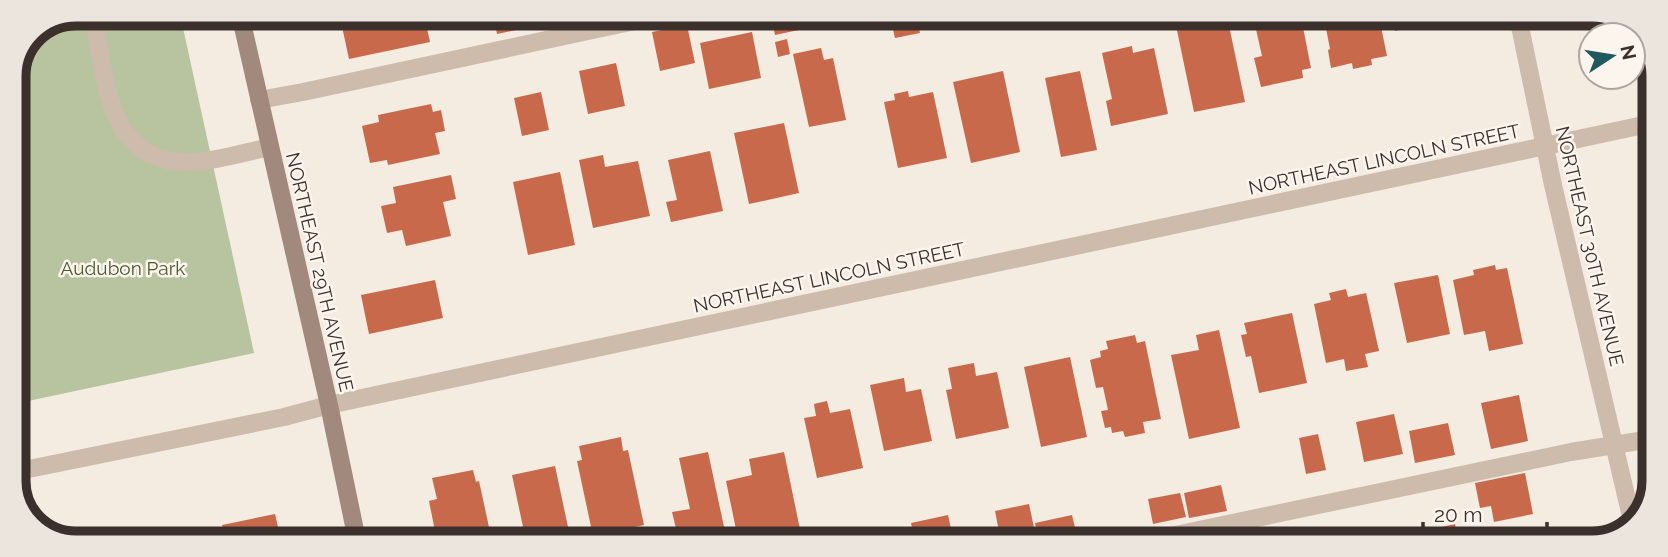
<svg xmlns="http://www.w3.org/2000/svg" width="1668" height="557" font-family="Raleway,sans-serif">
<style>
.green{fill:#b8c4a0}
.building{fill:#c8694b}
.lines{fill:none;stroke-linecap:round;stroke-linejoin:round}
.lane{stroke:#cdbbac;stroke-width:18}
.street{stroke:#cdbbac;stroke-width:18}
.secondary{stroke:#a18a7d;stroke-width:18}
.labels{text-anchor:middle;dominant-baseline:central;stroke-width:5;stroke-linejoin:round;paint-order:stroke}
.street-label{font-size:19px;fill:#3b302b;stroke:#fbf5ee}
.park-label{font-size:19px;fill:#4a5a2e;stroke:#fbf5ee}
.rim{fill:none;stroke:#3b302b;stroke-width:9}
</style>
<rect width="100%" height="100%" fill="#f4ebe1"/>
<path class="green" d="M77 14H180L254 353 14 404V73L33 32Z"/>
<path class="building" d="M376 15H424L430 42 349 59 341 22Z
M493 15H532L535 26 497 34Z
M771 15 811 16 813 27 775 35Z
M890 16H916L920 33 895 38Z
M1174 16H1227L1245 102 1194 112Z
M1253 16 1301 17 1311 68 1302 70 1303 78 1261 87 1254 58 1262 56Z
M1332 17H1379L1387 56 1371 59 1372 65 1353 69 1352 63 1331 68 1328 50 1330 49 1324 18Z
M1392 17H1443L1444 20 1395 31Z
M1596 17H1611L1617 21 1598 26Z
M687 25 695 63 660 71 652 32Z
M752 32 761 78 709 89 700 43Z
M787 39 790 54 778 57 775 42Z
M1132 46 1133 53 1154 48 1168 114 1111 126 1106 101 1112 99 1102 53Z
M821 48 824 60 833 58 846 120 809 127 793 54Z
M616 63 625 106 588 114 579 71Z
M1003 71 1020 152 971 163 953 82Z
M1080 71 1097 150 1061 157 1045 78Z
M908 91 909 97 933 92 947 158 898 168 884 102 895 100 894 94Z
M541 92 549 130 522 136 514 98Z
M431 104 433 112 441 110 445 131 435 133 440 154 388 165 387 160 370 163 362 126 379 122 378 115Z
M784 123 799 193 749 204 734 133Z
M710 151 723 211 671 222 666 202 677 200 668 160Z
M603 155 605 167 638 161 650 216 593 228 579 160Z
M560 172 575 245 528 255 513 182Z
M451 175 456 199 443 202 451 236 406 246 402 230 387 233 381 206 396 203 393 187Z
M1495 265 1496 270 1507 268 1523 344 1489 351 1485 331 1464 335 1453 280 1474 275 1473 270Z
M1438 275 1450 334 1407 343 1394 283Z
M435 280 443 318 369 334 361 295Z
M1346 289 1348 297 1366 293 1379 351 1365 354 1368 367 1346 371 1344 359 1326 363 1314 304 1331 300 1329 293Z
M1292 313 1307 383 1259 393 1251 356 1246 357 1241 335 1247 334 1244 323Z
M1219 330 1240 428 1189 439 1171 355 1199 350 1196 335Z
M1135 335 1137 343 1145 341 1161 419 1143 422 1145 433 1125 437 1123 431 1112 433 1111 427 1105 428 1101 411 1108 410 1103 387 1096 388 1090 360 1101 357 1100 351 1108 349 1106 341Z
M1070 357 1087 437 1041 447 1024 367Z
M974 363 976 376 997 372 1009 428 956 439 946 390 952 389 948 368Z
M904 378 906 392 921 389 932 441 884 451 870 385Z
M1519 395 1528 441 1491 449 1481 403Z
M827 401 830 413 850 409 863 468 817 478 804 418 816 416 814 404Z
M1394 414 1403 454 1364 462 1356 422Z
M1448 423 1455 455 1415 463 1409 431Z
M1318 434 1326 470 1306 474 1299 438Z
M621 437 623 451 628 450 644 525 593 536 577 461 582 460 579 446Z
M708 452 727 541H679L672 512 690 509 679 458Z
M784 452 802 539 791 541H760L757 529 737 534 726 481 752 475 749 459Z
M555 466 571 541H526L512 475Z
M473 470 476 482 479 481 492 541H437L429 501 437 499 432 478Z
M1525 473 1533 514 1494 522 1491 506 1480 508 1475 483Z
M1221 485 1227 511 1189 518 1184 493Z
M1180 493 1186 517 1153 524 1148 499Z
M1029 504 1037 542H1001L995 511Z
M275 514 281 540H225L222 525Z
M948 515 954 542H915L911 523Z
M1072 515 1078 540 1039 542 1035 523Z
M1455 524 1459 543H1417L1415 533Z
M1346 530 1348 542H1293V541Z
M156 533 158 540H130L129 539Z
M846 534 847 541H817V540Z"/>
<g class="lines">
<path class="lane" d="M93 14C106 79 106 168 196 162 220 160 246 152 270 147
M259 100 303 92 663 15
M1142 542 1571 452 1651 439"/>
<path class="street" d="M1518 17 1553 185 1633 525
M14 472 284 417 329 405 1653 123"/>
<path class="secondary" d="M240 14 329 405 357 540"/>
</g>
<g class="labels">
<g class="street-label">
<text transform="translate(1384 159) rotate(-12)">NORTHEAST LINCOLN STREET</text>
<text transform="translate(1590 246) rotate(77)">NORTHEAST 30TH AVENUE</text>
<text transform="translate(320 272) rotate(77)">NORTHEAST 29TH AVENUE</text>
<text transform="translate(829 277) rotate(-12)">NORTHEAST LINCOLN STREET</text>
</g>
<g class="park-label">
<text x="123" y="268">Audubon Park</text>
</g>
</g>
<path d="M0 0H1668V557H0ZM76 26H1592A50 50 0 0 1 1642 76V481A50 50 0 0 1 1592 531H76A50 50 0 0 1 26 481V76A50 50 0 0 1 76 26Z" fill="#ece5de" fill-rule="evenodd"/>
<path class="rim" d="M76 26H1592A50 50 0 0 1 1642 76V481A50 50 0 0 1 1592 531H76A50 50 0 0 1 26 481V76A50 50 0 0 1 76 26Z"/>
<g transform="translate(1612 56) rotate(78)"><circle r="33" fill="#fbf5ee" stroke="#aea6a0" stroke-width="2"/>
<path d="M0-5L12 26L0 18L-12 26Z" fill="#1f5a5e"/>
<text y="-10" font-size="19" font-weight="bold" text-anchor="middle" fill="#3b302b">N</text>
</g>
<path d="M1423 522v10h124v-10" fill="none" stroke="#3b302b" stroke-width="3.5"/>
<text x="1434" y="522" font-size="21" fill="#3b302b" stroke="#fbf5ee" stroke-width="5" paint-order="stroke">20 m</text>
</svg>
